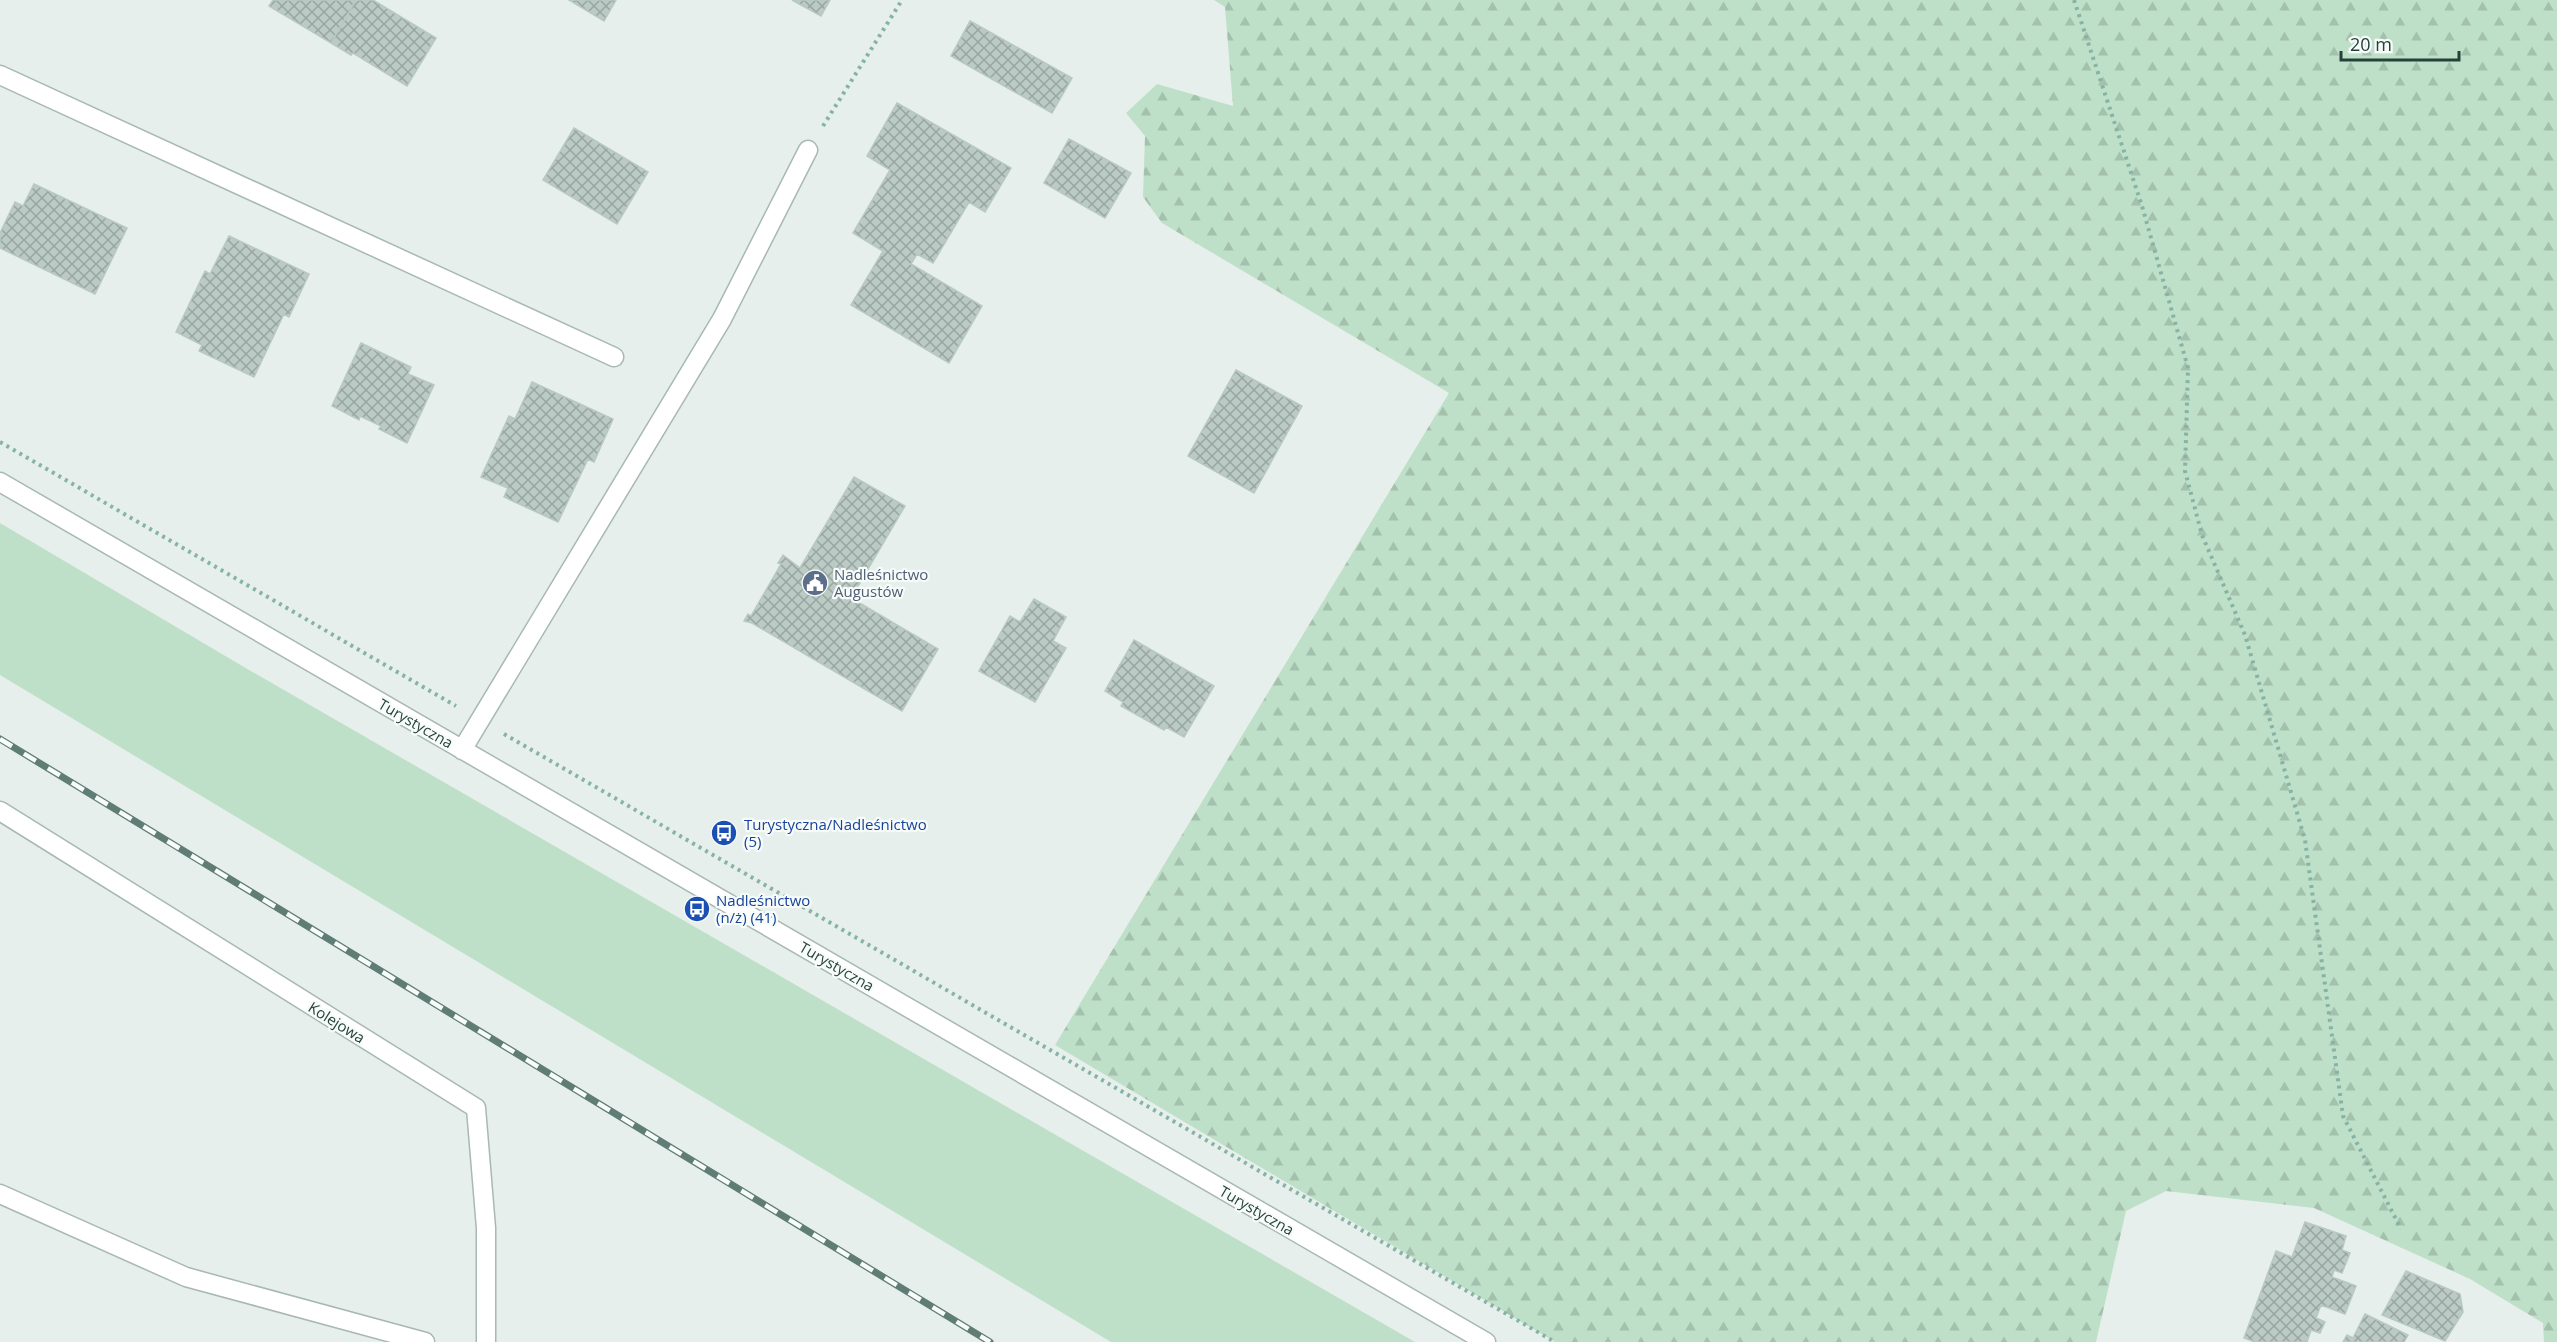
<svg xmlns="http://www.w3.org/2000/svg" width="2557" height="1342" font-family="'Open Sans',sans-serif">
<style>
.grass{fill:#bfe0c8}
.forest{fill:url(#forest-firs)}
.building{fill:url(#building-cross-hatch);stroke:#b8c9c2;stroke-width:1.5}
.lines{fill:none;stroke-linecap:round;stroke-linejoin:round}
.minor-casing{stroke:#a8b8b2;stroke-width:21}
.path{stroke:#86b3a5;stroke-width:4;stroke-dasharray:3 4.5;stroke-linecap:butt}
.minor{stroke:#fff;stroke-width:18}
.rail-casing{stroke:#5f7d75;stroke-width:7}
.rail{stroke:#f7fbf9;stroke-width:4.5;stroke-dasharray:14;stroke-linecap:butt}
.labels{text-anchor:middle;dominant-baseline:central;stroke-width:4.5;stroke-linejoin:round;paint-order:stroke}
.service-label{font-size:15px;fill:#4e5e75;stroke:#f7fbf9;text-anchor:start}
.street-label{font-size:15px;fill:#24423a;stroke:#f7fbf9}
.transit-label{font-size:15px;fill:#164399;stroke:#f7fbf9;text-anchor:start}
</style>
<defs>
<pattern id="forest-firs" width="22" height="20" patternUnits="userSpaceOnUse" patternTransform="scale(1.5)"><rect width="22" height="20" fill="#bfe0c8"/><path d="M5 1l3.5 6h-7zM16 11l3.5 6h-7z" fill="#a4c1ad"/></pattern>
<pattern id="building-cross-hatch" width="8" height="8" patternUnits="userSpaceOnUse" patternTransform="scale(1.5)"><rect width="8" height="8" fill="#bbcac4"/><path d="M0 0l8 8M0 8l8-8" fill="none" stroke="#98a6a0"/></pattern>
</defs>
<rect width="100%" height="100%" fill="#e6efeb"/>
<path class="grass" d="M0 523 244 667 1415 1342H1111L0 675Z"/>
<path class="forest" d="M1214 0H2557V1342H2544L2543 1323 2470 1279 2314 1208 2166 1191 2126 1211 2096 1342H1555L1055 1045 1449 393 1162 223 1143 197 1145 136 1126 113 1157 84 1233 106 1225 7Z"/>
<path class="building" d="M273 0H356L331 43 269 6Z
M356 0H373L436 38 407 86 353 53 351 55 331 43Z
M569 0H616L604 21Z
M792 0H830L821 16Z
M970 21 1072 78 1052 113 951 56Z
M897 103 1011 168 985 212 969 202 933 263 917 254 911 264 982 306 949 363 851 305 883 251 853 233 890 170 867 156Z
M574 128 648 172 617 224 543 180Z
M1069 139 1131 173 1105 218 1044 183Z
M34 184 127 228 95 294 0 248V233L15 202 23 206Z
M229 236 309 274 289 317 284 314 254 377 199 351 202 345 176 332 205 271 210 274Z
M361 343 411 367 408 374 434 385 407 443 379 429 381 426 360 416 359 420 332 406Z
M1236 370 1302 406 1254 493 1188 456Z
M532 382 613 419 594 462 588 459 558 522 504 497 508 488 481 477 509 416 515 419Z
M854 477 905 506 851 598 938 649 902 711 752 623 744 621 748 614 751 616 781 564 778 563 783 555 800 568Z
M1034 599 1066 617 1053 641 1066 648 1035 702 979 671 1010 616 1020 622Z
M1134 640 1214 686 1184 737 1166 727 1164 730 1121 706 1123 702 1105 691Z
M2305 1222 2346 1236 2342 1250 2350 1253 2342 1273 2334 1270 2332 1277 2356 1286 2345 1314 2321 1305 2316 1318 2325 1322 2320 1333 2311 1330 2307 1342H2255L2244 1338 2276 1251 2292 1257Z
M2406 1271 2460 1294 2463 1312 2445 1341 2382 1315Z
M2365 1314 2408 1335 2404 1342H2343L2347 1335 2353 1338Z"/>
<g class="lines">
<g class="minor-casing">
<path id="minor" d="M0 75 614 357
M0 482 1486 1342
M462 750 722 319 808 150
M0 811 476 1108 486 1228V1342
M0 1194 186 1277 425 1342"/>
</g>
<path class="path" d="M2074 0 2142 206 2188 368 2185 471 2202 535 2245 635 2305 840 2343 1116 2401 1229
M823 126 902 0
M0 442 456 706
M504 734 1555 1342"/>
<use href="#minor" class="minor"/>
<g class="rail-casing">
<path id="rail" d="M0 739 990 1342"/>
</g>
<use href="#rail" class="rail"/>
</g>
<defs>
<g id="civic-disc" transform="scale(1.35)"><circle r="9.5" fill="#5c6f8a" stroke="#f7fbf9"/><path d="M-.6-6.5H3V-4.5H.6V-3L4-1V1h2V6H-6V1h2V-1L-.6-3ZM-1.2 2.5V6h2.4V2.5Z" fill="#fff"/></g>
<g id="bus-disc" transform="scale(1.35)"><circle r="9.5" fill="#1a4fb4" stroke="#f7fbf9"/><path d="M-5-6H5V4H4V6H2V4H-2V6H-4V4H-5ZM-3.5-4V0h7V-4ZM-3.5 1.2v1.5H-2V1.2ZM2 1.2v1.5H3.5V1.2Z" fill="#fff"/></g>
</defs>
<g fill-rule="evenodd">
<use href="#civic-disc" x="815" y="583"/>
<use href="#bus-disc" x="724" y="833"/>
<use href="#bus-disc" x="697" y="909"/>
</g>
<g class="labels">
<g class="service-label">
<text x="834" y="574">Nadleśnictwo<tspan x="834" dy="17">Augustów</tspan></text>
</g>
<g class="street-label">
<text transform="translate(416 723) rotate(30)">Turystyczna</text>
<text transform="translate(837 966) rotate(30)">Turystyczna</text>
<text transform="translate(337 1022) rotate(32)">Kolejowa</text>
<text transform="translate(1257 1210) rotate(30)">Turystyczna</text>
</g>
<g class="transit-label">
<text x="744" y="824">Turystyczna/Nadleśnictwo<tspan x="744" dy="17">(5)</tspan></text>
<text x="716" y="900">Nadleśnictwo<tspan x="716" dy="17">(n/ż) (41)</tspan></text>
</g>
</g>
<path d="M2341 51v9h118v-9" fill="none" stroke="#24423a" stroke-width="3"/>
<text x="2350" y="51" font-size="18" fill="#24423a" stroke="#f7fbf9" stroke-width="4.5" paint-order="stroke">20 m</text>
</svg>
